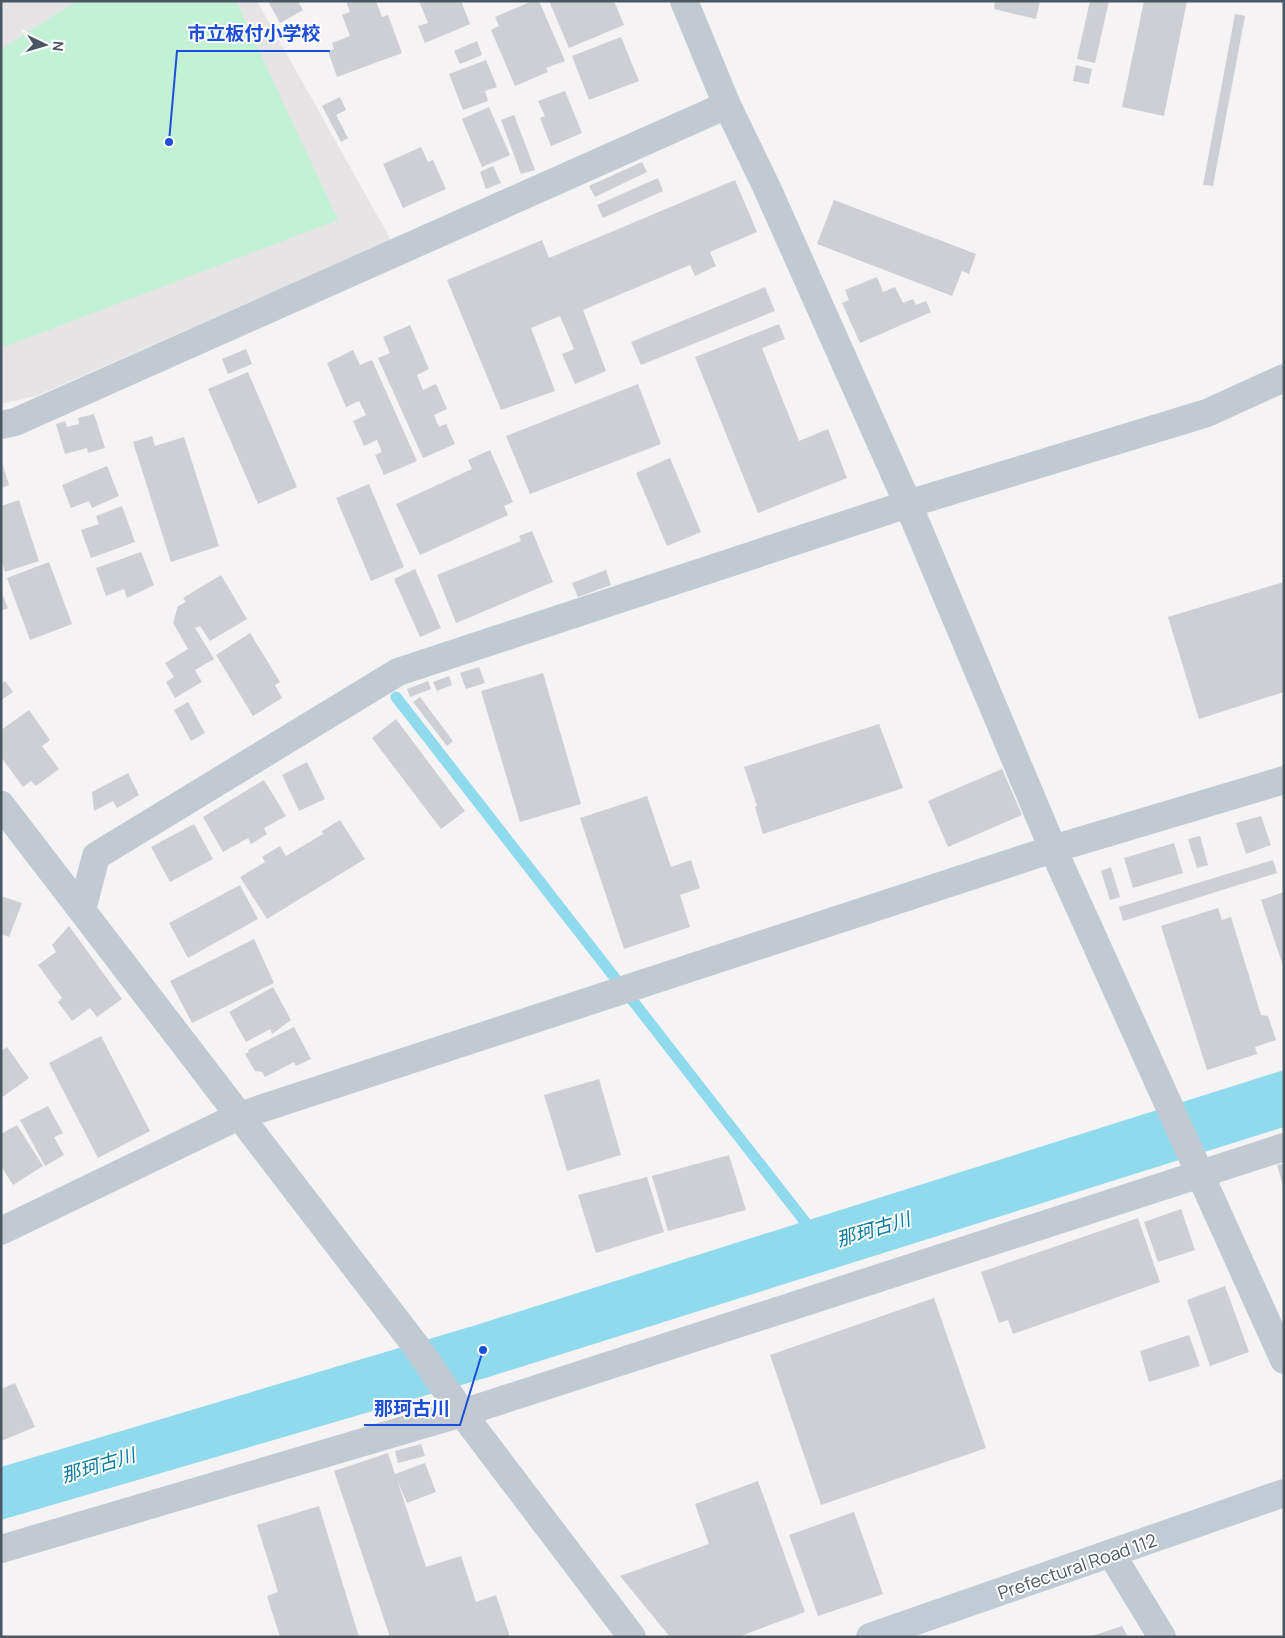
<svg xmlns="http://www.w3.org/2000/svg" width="1285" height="1638" font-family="Manrope,'Noto Sans JP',sans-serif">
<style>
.education{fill:#e6e4e5}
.green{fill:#c3f1d5}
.water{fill:#90daee}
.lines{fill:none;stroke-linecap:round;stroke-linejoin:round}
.stream{stroke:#90daee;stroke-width:11}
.building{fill:#cdcfd5}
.street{stroke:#c1cad2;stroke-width:28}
.secondary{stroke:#c1cbd6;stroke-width:28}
.labels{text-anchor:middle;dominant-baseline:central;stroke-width:4;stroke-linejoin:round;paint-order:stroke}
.street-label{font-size:18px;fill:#4a5661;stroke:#fff}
.water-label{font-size:19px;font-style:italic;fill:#0c7c9b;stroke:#fff}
.leader{fill:none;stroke:#1d4ed8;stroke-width:2}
.callout-dot{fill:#1d4ed8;stroke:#fff;stroke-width:2}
.callout-label{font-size:19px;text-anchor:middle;font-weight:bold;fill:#1d4ed8;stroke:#fff;stroke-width:4;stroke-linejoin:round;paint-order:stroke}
</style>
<rect width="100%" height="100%" fill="#f5f3f3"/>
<path class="education" d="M1 1H257L391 240 36 396 1 404Z"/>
<path class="green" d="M77 1H236L338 220 1 348V49Z"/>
<path class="water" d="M1284 1070V1127L492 1376 1 1520V1467L476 1325Z"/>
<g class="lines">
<path class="stream" d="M396 697 813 1232"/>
</g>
<path class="building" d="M268 1H298L303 10 280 23Z
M346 1H376L382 17 388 15 402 53 337 77 328 51 334 49 332 43 350 36 342 15 350 12Z
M419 1H461L470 24 425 43 418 26 428 23Z
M532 1H539L565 61 546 68 548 72 515 86 491 30 499 26 495 17Z
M549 1H614L624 25 569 48Z
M995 1H1040L1036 19 994 9Z
M1090 1H1109L1095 63 1077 59Z
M1144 1H1187L1164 116 1122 107Z
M1235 14 1245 16 1213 186 1203 185Z
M621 37 639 81 589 100 572 56Z
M477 41 482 55 460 64 454 51Z
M486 60 497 87 485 91 488 101 463 110 449 74Z
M1076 65 1092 69 1089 84 1073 81Z
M565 91 582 133 551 146 540 118 545 116 538 101Z
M340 97 346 110 336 115 348 138 341 142 322 106Z
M489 107 510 155 482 167 462 119Z
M514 115 535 170 521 174 501 120Z
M421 147 428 162 433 160 446 189 403 208 383 164Z
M642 162 647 172 595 197 589 186Z
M493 166 501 183 486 189 480 172Z
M658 178 663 191 603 218 597 205Z
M735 180 757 232 710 252 716 266 695 276 690 265 583 310 606 371 575 384 562 354 574 349 560 316 531 328 555 391 501 410 447 280 542 240 549 258Z
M834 200 976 254 969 274 962 271 952 296 817 244Z
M877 277 883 292 895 287 903 303 913 299 916 305 926 301 931 312 860 343 842 303 849 300 845 290Z
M765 287 775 311 641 365 631 342Z
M779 324 785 339 762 348 799 441 828 429 847 478 758 513 695 357Z
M410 325 429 369 417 375 423 390 436 384 447 409 434 415 439 427 446 424 455 444 423 458 378 358 390 353 383 337Z
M246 349 252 364 228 374 222 359Z
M353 350 360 365 372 360 417 461 384 475 375 455 382 452 377 440 364 446 353 421 366 415 359 401 346 407 327 363Z
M248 372 297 487 258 504 208 389Z
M638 384 661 444 530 494 506 436Z
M94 414 105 448 88 453 87 448 65 454 56 424 65 421 67 427 79 424 78 418Z
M152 436 155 446 184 437 219 546 171 562 133 442Z
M490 450 513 502 504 506 508 515 420 555 396 504 472 469 468 460Z
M670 458 701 532 667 546 636 473Z
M1 459 9 485 1 488Z
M107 466 119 496 92 508 89 501 71 508 62 485Z
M369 484 404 567 371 581 336 498Z
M19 500 39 561 5 572 1 559V506Z
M122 506 135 542 91 558 81 530 99 524 96 516Z
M532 531 553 582 456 623 437 575 521 541 519 536Z
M141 552 154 585 127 598 124 589 106 596 96 568Z
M49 562 72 624 30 640 7 578Z
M415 569 441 628 420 637 394 579Z
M606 570 611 585 578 597 572 583Z
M221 575 247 619 210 641 200 626 195 628 214 659 195 670 202 682 175 698 166 682 174 677 165 663 188 649 173 623 178 606 186 602 183 598Z
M1284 582V692L1199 719 1168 617Z
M1 591 8 608 1 611Z
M250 633 280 682 275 685 282 698 253 716 216 655Z
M479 667 485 683 466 689 460 673Z
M543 673 581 804 520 822 481 691Z
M449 676 452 685 437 691 433 682Z
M5 681 13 692 1 700V684Z
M428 681 431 689 410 697 407 689Z
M420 697 453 741 447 746 413 702Z
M188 702 205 733 191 741 174 710Z
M29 710 50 740 42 746 59 769 36 786 31 781 23 787 1 757V730Z
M396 719 465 811 441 829 372 738Z
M879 724 903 788 763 834 755 807 757 806 744 767Z
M307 762 325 799 299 811 282 775Z
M1002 769 1022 815 948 847 928 801Z
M128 773 139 795 117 808 113 801 94 811 92 792Z
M264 780 286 816 264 828 267 834 251 844 248 838 223 852 203 817Z
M647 796 671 867 691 860 700 888 680 895 690 927 624 949 580 818Z
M1261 816 1271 845 1246 854 1236 823Z
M340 820 365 859 267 919 240 877 265 862 262 857 280 846 286 856 323 834 322 831Z
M194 824 213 859 170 882 151 847Z
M1200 836 1208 865 1197 868 1188 839Z
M1174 843 1183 873 1133 888 1124 858Z
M1273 860 1277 873 1123 921 1119 907Z
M1111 867 1120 897 1110 900 1101 871Z
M240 885 258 919 188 958 169 923Z
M1284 892V966H1283L1261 900Z
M1 896 22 903 9 937 1 934Z
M1218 908 1222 920 1231 917 1261 1015 1268 1016 1276 1040 1255 1047 1257 1054 1207 1070 1161 926Z
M69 926 122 999 97 1017 90 1008 72 1021 58 1002 62 998 38 965 56 952 52 945Z
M254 939 274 983 192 1023 170 981Z
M273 987 291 1020 272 1034 270 1029 246 1042 229 1012Z
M294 1027 311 1059 296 1066 294 1062 265 1077 262 1072 255 1071 245 1054 249 1052 248 1050Z
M101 1036 150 1131 98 1158 49 1063Z
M7 1047 29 1078 1 1098V1051Z
M599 1079 621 1155 567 1171 544 1095Z
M48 1106 63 1133 54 1137 64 1155 45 1166 20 1120Z
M17 1125 43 1166 13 1185 1 1166V1134Z
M729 1155 746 1210 668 1231 652 1176Z
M1284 1163V1186H1283L1277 1165Z
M647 1177 664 1232 596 1253 578 1195Z
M1181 1209 1195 1250 1158 1262 1144 1222Z
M1138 1218 1160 1282 1013 1334 1008 1320 999 1323 981 1272Z
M1225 1286 1249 1352 1210 1366 1187 1300Z
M934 1298 986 1448 821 1505 770 1355Z
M1189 1335 1200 1366 1149 1382 1140 1351Z
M15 1383 35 1427 1 1441V1389Z
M421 1444 425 1456 398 1463 395 1451Z
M388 1453 395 1474 425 1463 436 1492 407 1503 397 1480 426 1567 461 1556 476 1602 496 1595 510 1637H390L334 1471Z
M758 1481 805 1612 738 1637H670L620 1576 709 1544 695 1504Z
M319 1506 359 1637H280L267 1596 278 1592 257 1525Z
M854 1512 883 1594 818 1616 789 1535Z
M1122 1626 1128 1637H1092V1636Z"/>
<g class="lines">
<path class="street" d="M684 1 727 105 767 188 908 504 1053 849 1284 1360
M1 425 15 422 727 105
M1 805 416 1346 462 1413 632 1637
M82 910 96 856 398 672 908 504 1207 413 1284 378
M1 1231 239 1116 1053 849 1284 780
M1 1549 462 1413 1284 1147
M1112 1555 1162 1637"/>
<path class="secondary" d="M870 1637 1284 1493"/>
</g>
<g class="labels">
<g class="street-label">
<text transform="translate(1077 1566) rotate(-19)">Prefectural Road 112</text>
</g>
<g class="water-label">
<text transform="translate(873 1229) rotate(-17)">那珂古川</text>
<text transform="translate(98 1465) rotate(-17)">那珂古川</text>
</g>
</g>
<path class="leader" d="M169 142L177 51H330M483 1350L460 1425H364"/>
<g class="callout-dot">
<circle cx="169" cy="142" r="5"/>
<circle cx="483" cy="1350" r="5"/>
</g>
<g class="callout-label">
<text x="254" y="40">市立板付小学校</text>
<text x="412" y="1415">那珂古川</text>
</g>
<rect width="1285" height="1638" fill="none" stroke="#4a5661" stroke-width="5"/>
<g transform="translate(45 45) rotate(95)" stroke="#ffffff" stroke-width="4" paint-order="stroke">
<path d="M0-4L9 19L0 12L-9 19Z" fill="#4a5661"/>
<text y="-8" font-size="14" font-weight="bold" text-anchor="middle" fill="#4a5661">N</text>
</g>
</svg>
